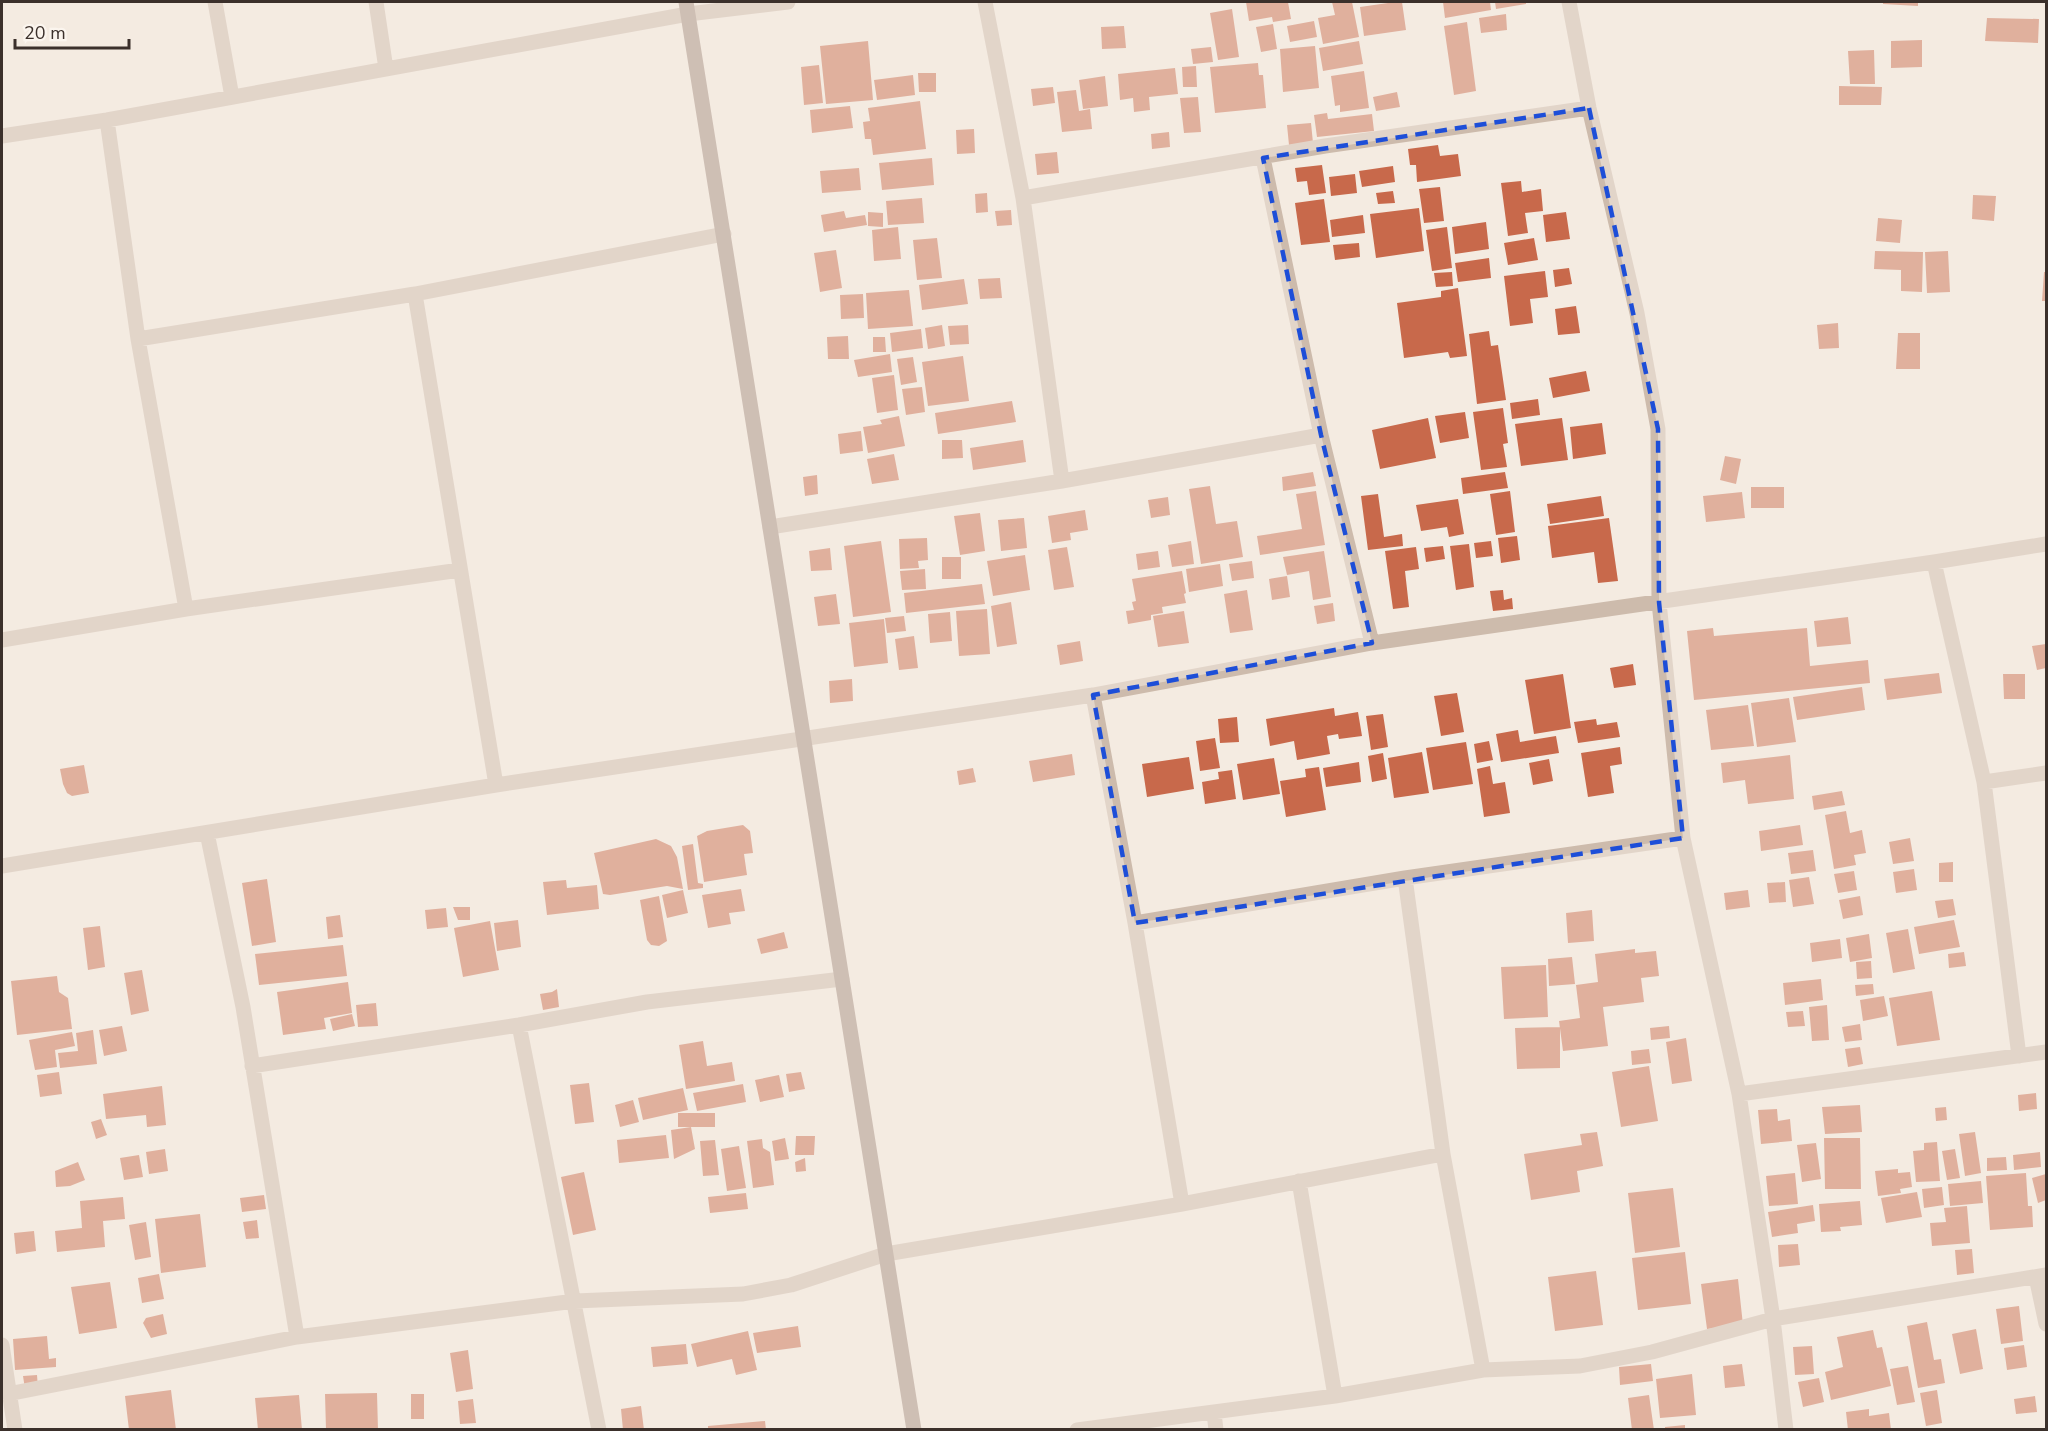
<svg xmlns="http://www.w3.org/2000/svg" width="2048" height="1431" font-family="'Nunito Sans',sans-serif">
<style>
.building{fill:#c8694b}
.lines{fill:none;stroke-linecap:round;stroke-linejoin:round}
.street{stroke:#cdbbac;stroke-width:15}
.secondary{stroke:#a18a7d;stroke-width:15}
.marked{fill:none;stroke:#1d4ed8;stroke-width:4.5;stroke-dasharray:12 8;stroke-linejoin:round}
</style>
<rect width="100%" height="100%" fill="#f4ebe1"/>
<path class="building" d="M1246 2H1288L1291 19 1273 22 1272 17 1249 21Z
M1332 2H1352L1359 37 1323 44 1318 18 1335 15Z
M1395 2H1402L1406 30 1364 36 1360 7Z
M1443 2H1490L1491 10 1445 18Z
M1495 2H1526V4L1496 9Z
M1883 2H1918V6L1883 4Z
M1232 9 1239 57 1218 60 1210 13Z
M1506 14 1507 30 1481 33 1479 18Z
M1987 18 2039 19 2038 43 1985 41Z
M1314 21 1317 37 1290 42 1287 26Z
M1467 22 1476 91 1454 95 1444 26Z
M1273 24 1277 49 1261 52 1256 27Z
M1124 26 1126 48 1102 49 1101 27Z
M1922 40V67L1891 68V41Z
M868 41 873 100 826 104 820 46Z
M1359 41 1363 64 1323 71 1319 48Z
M1315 46 1319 88 1283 92 1280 49Z
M1211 47 1213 62 1193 64 1191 49Z
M1874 50 1875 84H1850L1848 51Z
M1258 63 1259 75H1263L1266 108 1215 113 1210 67Z
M819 65 823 103 804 105 801 67Z
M1196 66 1197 87H1183L1182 67Z
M1175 68 1178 94 1149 97 1150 110 1134 112 1133 98 1120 100 1118 74Z
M1364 71 1369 108 1340 112V105L1335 106 1331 76Z
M918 73H936V92H919Z
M913 75 915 95 877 100 874 80Z
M1105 76 1108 106 1083 109 1079 80Z
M1839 86 1882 87 1881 105H1839Z
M1053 87 1055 103 1033 106 1031 89Z
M1076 90 1079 111 1090 109 1092 129 1062 132 1057 92Z
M1397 92 1400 107 1376 111 1373 97Z
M1198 97 1201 132 1184 133 1180 98Z
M920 101 926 149 873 155 871 139H865L863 122 870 121 868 108Z
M850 106 853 128 812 133 810 110Z
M1327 113 1328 119 1372 114 1374 131 1317 137 1314 115Z
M1311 123 1313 143 1289 145 1287 125Z
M974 129 975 153 957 154 956 130Z
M1169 132 1170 147 1152 149 1151 134Z
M1438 145 1440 156 1458 154 1461 176 1417 182 1416 165H1410L1408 149Z
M1057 152 1059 173 1037 175 1035 154Z
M932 158 934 185 882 190 879 163Z
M1322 165 1326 193 1309 195 1307 181 1297 182 1295 168Z
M1393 166 1395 182 1362 187 1359 171Z
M859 168 861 190 822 193 820 171Z
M1355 174 1357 193 1331 196 1329 177Z
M1521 181 1522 192 1541 189 1543 211 1525 213 1528 233 1508 236 1501 183Z
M1440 187 1444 221 1424 223 1419 189Z
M1393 191 1395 203 1378 204 1376 193Z
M987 193 988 212 976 213 975 194Z
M1973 195 1996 196 1994 221 1972 219Z
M922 198 924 223 888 225 886 201Z
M1324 199 1330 242 1301 245 1295 203Z
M1419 208 1424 251 1376 258 1370 214Z
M1011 210 1012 225 997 226 995 211Z
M844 211 846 218 865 215 867 225 824 232 821 215Z
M868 212 883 213V227L868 226Z
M1566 212 1570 239 1546 242 1543 215Z
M1363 215 1365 233 1332 237 1330 220Z
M1878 218 1902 220 1900 243 1876 241Z
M1486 222 1489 249 1455 254 1452 227Z
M898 227 901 259 874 261 872 230Z
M1447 227 1452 268 1432 271 1426 230Z
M937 238 942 278 917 280 913 240Z
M1534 238 1538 260 1508 265 1504 243Z
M1359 243 1360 257 1335 260 1333 245Z
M836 250 842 288 820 292 814 253Z
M1875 251 1923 252 1922 292 1901 291V270L1874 269Z
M1948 251 1950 292 1927 293 1925 252Z
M1489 258 1491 278 1458 282 1455 263Z
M1569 268 1572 284 1555 287 1553 270Z
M1545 271 1548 297 1530 299 1533 323 1510 326 1504 276Z
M1452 272 1453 286 1436 287 1434 273Z
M2044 272H2046V301H2042Z
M1000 278 1002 298 980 299 978 279Z
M964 279 968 304 922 310 919 285Z
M1458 288 1467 356 1450 358 1448 352 1404 358 1397 303 1441 297V291Z
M909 290 913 326 868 329 866 293Z
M863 294 864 318 841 319 840 295Z
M1576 306 1580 333 1558 335 1555 309Z
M1838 323 1839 348 1819 349 1817 325Z
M942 325 945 346 928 349 925 328Z
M968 325 969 344 950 345 948 326Z
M921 329 923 348 892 352 890 333Z
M1489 331 1491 346 1498 345 1506 400 1477 404 1469 334Z
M1898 333H1920V369H1896Z
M848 336 849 359H828L827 337Z
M873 337H885L886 352H873Z
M890 354 892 372 858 377 854 360Z
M963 356 969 401 928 406 922 362Z
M913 357 917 382 901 385 897 359Z
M1586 371 1590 391 1553 398 1549 378Z
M894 375 898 410 877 413 872 378Z
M922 387 925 412 906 415 902 389Z
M1538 399 1540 415 1512 419 1510 403Z
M1012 401 1016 422 938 434 935 413Z
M1503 408 1508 443 1503 444 1507 467 1481 470 1473 412Z
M1465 412 1469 438 1440 443 1435 416Z
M899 416 905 446 868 453 863 427 882 424 880 420Z
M1428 418 1436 458 1380 469 1372 430Z
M1562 418 1568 460 1521 466 1515 424Z
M1602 423 1606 454 1573 459 1570 427Z
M861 431 863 451 840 454 838 434Z
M942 440H962L963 458 942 459Z
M1023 440 1026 462 973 470 970 448Z
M894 454 899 480 872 484 867 459Z
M1725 456 1741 459 1736 484 1720 480Z
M1313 472 1316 486 1283 491 1282 477Z
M1505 472 1508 488 1463 494 1461 478Z
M817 475 818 494 805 496 803 477Z
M1210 486 1216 524 1237 521 1243 557 1201 564 1189 489Z
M1751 487H1784V508H1751Z
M1316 491 1325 545 1260 555 1257 536 1302 529 1296 494Z
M1510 491 1515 532 1496 535 1490 494Z
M1742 492 1745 518 1706 522 1703 496Z
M1378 494 1384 537 1402 534 1403 546 1368 550 1361 496Z
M1601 496 1604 516 1550 524 1547 504Z
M1168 497 1170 515 1151 518 1148 500Z
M1458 499 1464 534 1449 537 1447 527 1421 531 1416 505Z
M1085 510 1088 530 1070 533 1071 540 1052 543 1048 516Z
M980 513 985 551 960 555 954 516Z
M1024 518 1027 548 1001 551 998 520Z
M1609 518 1618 581 1598 583 1594 552 1552 558 1548 526Z
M1517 536 1520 560 1501 563 1498 538Z
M927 538 928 560 918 561 919 568 900 569 899 539Z
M881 541 891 612 853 617 844 546Z
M1191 541 1194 564 1172 567 1168 545Z
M1491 541 1493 556 1476 558 1474 543Z
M1469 544 1474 587 1456 590 1450 546Z
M1443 546 1445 559 1426 562 1424 548Z
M1067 547 1074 587 1054 590 1048 550Z
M1416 547 1419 569 1405 571 1409 607 1393 609 1385 551Z
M830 548 832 570 811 571 809 551Z
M1158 551 1160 567 1138 570 1136 554Z
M1324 551 1331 597 1313 600 1309 571 1287 575 1283 557Z
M1025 555 1030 590 993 596 987 561Z
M942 557H961V579H942Z
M1252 561 1254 578 1232 581 1229 564Z
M1220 564 1223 586 1189 592 1186 569Z
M925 569 926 589 902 590 900 571Z
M1182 571 1186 593 1184 594 1186 603 1162 607 1163 613 1151 615V620L1128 624 1126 611 1134 610 1132 602 1136 601 1132 579Z
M1287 576 1290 597 1272 600 1269 579Z
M982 584 985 604 906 613 904 593Z
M1247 590 1253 630 1230 633 1224 594Z
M1503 590 1504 600 1512 598 1513 609 1493 611 1490 591Z
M836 594 840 624 818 626 814 597Z
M1011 602 1017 644 997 647 991 606Z
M1333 603 1335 621 1317 624 1314 606Z
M987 609 990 654 959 656 956 611Z
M1184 611 1189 643 1158 647 1153 616Z
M950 612 952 641 930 643 928 614Z
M904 616 906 631 887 633 885 618Z
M1848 617 1851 644 1817 647 1814 621Z
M884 619 888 663 854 667 849 623Z
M1713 628 1714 636 1807 628 1810 666 1868 660 1870 683 1694 700 1687 631Z
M914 636 918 668 899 670 895 639Z
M1080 641 1083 661 1060 665 1057 645Z
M2046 644V668L2037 670 2032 646Z
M1633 664 1636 685 1614 688 1610 668Z
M1939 673 1942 693 1887 700 1884 679Z
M1563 674 1571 728 1534 734 1525 680Z
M2003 674H2025V699H2004Z
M852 679 853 701 830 703 829 681Z
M1862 687 1865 710 1797 720 1793 697Z
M1457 693 1464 732 1441 736 1434 696Z
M1789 698 1796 742 1757 747 1751 703Z
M1748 705 1754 746 1711 750 1706 710Z
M1334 708 1335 716 1358 712 1362 736 1339 739 1338 734 1327 736 1330 754 1297 760 1294 741 1270 746 1266 719Z
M1383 714 1388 747 1371 750 1366 716Z
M1237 717 1239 742 1220 743 1218 719Z
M1596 719 1597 725 1617 722 1620 737 1578 743 1574 722Z
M1518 730 1520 742 1556 736 1559 753 1501 762 1496 734Z
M1215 738 1220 768 1200 771 1196 741Z
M1489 741 1493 760 1477 763 1474 744Z
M1466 742 1473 784 1433 790 1426 748Z
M1620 747 1622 764 1610 766 1614 793 1588 797 1581 753Z
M1422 752 1429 793 1394 798 1388 758Z
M1383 753 1387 779 1372 782 1368 756Z
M1072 754 1075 775 1033 782 1029 761Z
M1790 755 1794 799 1748 804 1745 780 1723 783 1721 763Z
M1189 757 1194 789 1147 797 1142 764Z
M1274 758 1280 794 1243 800 1237 764Z
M1549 759 1553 781 1533 785 1529 763Z
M1359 762 1361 782 1326 787 1323 768Z
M84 765 89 793 72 796 67 793 63 784 60 769Z
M1490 766 1493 784 1505 782 1510 813 1484 817 1477 769Z
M1319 767 1326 810 1286 817 1280 781 1306 777 1305 769Z
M973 768 976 782 959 785 957 771Z
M1232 770 1236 799 1205 804 1202 782 1219 779 1218 772Z
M1842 791 1845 805 1814 810 1812 796Z
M1846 811 1850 833 1862 830 1866 853 1854 855 1856 865 1834 869 1825 815Z
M743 825 750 831 753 853 744 854 747 875 704 882 697 836 707 831Z
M1800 825 1803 845 1761 851 1759 831Z
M1910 838 1914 861 1893 864 1889 842Z
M656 839 671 846 677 857 683 889 667 886 610 895 603 894 594 853Z
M693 844 698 883 703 884V888L688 890 682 846Z
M1813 850 1816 871 1791 874 1788 853Z
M1953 862V882H1939V863Z
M1914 869 1917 890 1896 893 1893 872Z
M1854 871 1857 890 1838 893 1834 874Z
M1809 877 1814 904 1793 907 1789 880Z
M267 879 276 942 252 946 242 883Z
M566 880 567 888 597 885 599 909 547 915 543 882Z
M1785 882 1786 902 1769 903 1767 883Z
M741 889 745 911 729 913 731 924 708 928 702 895Z
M683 890 688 913 667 918 662 895Z
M1748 890 1750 907 1726 910 1724 893Z
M659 896 667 941 659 946 651 945 647 940 640 900Z
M1860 896 1863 915 1843 919 1839 900Z
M1953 899 1956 915 1938 918 1935 901Z
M453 907H470V920H458Z
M446 908 448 927 427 929 425 910Z
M1592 910 1594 941 1568 943 1566 913Z
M340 915 343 937 328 939 326 917Z
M518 920 521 947 497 951 494 923Z
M1954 920 1960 947 1919 954 1914 927Z
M490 921 499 970 463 977 454 928Z
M100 926 105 967 88 970 83 928Z
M1908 929 1915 969 1893 973 1886 933Z
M784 932 788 948 761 954 757 939Z
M1869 934 1872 958 1850 962 1846 938Z
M1840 939 1842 958 1812 962 1810 943Z
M343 945 347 976 259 985 255 954Z
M1635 949V953L1656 951 1659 976 1641 978 1644 1002 1603 1007 1608 1046 1563 1051 1559 1021 1580 1018 1576 985 1598 982 1595 954Z
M1964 952 1966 966 1949 968 1948 954Z
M1572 957 1575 984 1549 986 1548 959Z
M1871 961 1872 978 1857 979 1856 962Z
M1546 965 1548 1017 1504 1019 1501 967Z
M142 970 149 1011 131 1015 124 973Z
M57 976 59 992 68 998 72 1029 17 1035 11 981Z
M1821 979 1823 1000 1785 1005 1783 983Z
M348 982 352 1013 324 1018 326 1029 283 1035 277 992Z
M1873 984 1874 994 1856 996 1855 985Z
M557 989 559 1007 543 1010 540 994 552 992Z
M1932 991 1940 1040 1897 1046 1889 998Z
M1884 996 1888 1016 1863 1021 1860 1000Z
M376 1003 378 1026 358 1027 356 1005Z
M1827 1005 1829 1040 1812 1041 1809 1007Z
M1803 1011 1805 1026 1788 1027 1786 1012Z
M352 1014 355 1026 333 1031 330 1019Z
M1860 1024 1862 1040 1845 1042 1842 1027Z
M122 1026 127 1051 104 1056 99 1030Z
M1669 1026 1670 1038 1651 1040 1650 1028Z
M1560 1027V1068L1517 1069 1515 1028Z
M93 1030 97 1064 60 1068 58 1053 78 1051 76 1033Z
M72 1032 75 1046 55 1050 57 1067 35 1070 29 1040Z
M1686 1038 1692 1081 1672 1084 1666 1042Z
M703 1041 707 1066 732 1062 735 1081 686 1089 679 1045Z
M1860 1047 1863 1064 1848 1067 1845 1049Z
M1649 1049 1651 1063 1632 1065 1631 1051Z
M1649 1066 1658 1121 1621 1127 1612 1072Z
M59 1072 62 1094 40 1097 37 1075Z
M801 1072 805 1089 789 1092 786 1074Z
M779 1075 784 1097 760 1102 755 1080Z
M589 1083 594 1122 575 1124 570 1085Z
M743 1084 746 1102 697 1111 693 1093Z
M162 1086 166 1125 147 1127 146 1115 106 1119 103 1094Z
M683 1088 688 1110 643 1120 638 1098Z
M2036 1093 2037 1109 2019 1111 2018 1095Z
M633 1100 639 1122 620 1127 615 1105Z
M1860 1105 1862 1132 1825 1134 1822 1107Z
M1946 1107 1947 1120 1936 1121 1935 1108Z
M1777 1109 1778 1121 1790 1119 1792 1141 1761 1144 1758 1110Z
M678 1113H715V1127H678Z
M101 1119 107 1135 96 1139 91 1122Z
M691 1127 695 1149 674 1159 671 1130Z
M1597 1132 1603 1166 1577 1171 1580 1192 1531 1200 1524 1154 1582 1145 1580 1134Z
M1975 1132 1981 1173 1965 1176 1959 1134Z
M666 1135 669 1158 619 1163 617 1140Z
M796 1136H815L814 1155H795Z
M785 1138 789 1159 775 1161 772 1141Z
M1824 1138H1860L1861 1189H1825Z
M762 1139 763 1148 770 1152 774 1185 753 1188 747 1141Z
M715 1140 719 1175 703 1176 700 1141Z
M1937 1142 1940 1181 1916 1182 1913 1151 1924 1150V1143Z
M1816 1143 1821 1179 1802 1182 1797 1145Z
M739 1146 746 1188 727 1191 721 1149Z
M165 1149 168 1171 149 1174 146 1152Z
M1955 1149 1960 1178 1947 1180 1942 1151Z
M2040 1152 2041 1167 2014 1170 2013 1155Z
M139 1155 143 1177 124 1180 120 1158Z
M2006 1157 2007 1170 1987 1171V1158Z
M805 1158 806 1171 796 1172 795 1162Z
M78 1162 85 1180 70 1186 56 1187 55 1171Z
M1898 1169V1173L1910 1172 1912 1187 1900 1189 1901 1193 1878 1196 1875 1171Z
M584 1172 596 1230 573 1235 561 1177Z
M1795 1173 1798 1204 1769 1206 1766 1176Z
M2026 1173 2028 1206H2032L2033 1227 1990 1230 1986 1176Z
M2046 1174V1200L2038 1203 2032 1178Z
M1981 1181 1983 1203 1950 1206 1948 1184Z
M1942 1187 1944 1205 1924 1208 1922 1189Z
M1673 1188 1680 1247 1635 1253 1628 1193Z
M1917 1192 1922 1217 1886 1223 1881 1198Z
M746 1193 748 1209 710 1213 708 1197Z
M264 1195 266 1209 242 1212 240 1198Z
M123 1197 125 1219 103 1221 105 1247 57 1252 55 1231 82 1228 80 1201Z
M1860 1201 1862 1225 1840 1227 1841 1231 1821 1232 1819 1204Z
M1813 1205 1815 1221 1797 1224 1798 1233 1772 1237 1768 1212Z
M1967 1206 1970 1243 1932 1246 1930 1223 1946 1222 1944 1208Z
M200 1214 206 1267 161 1273 155 1219Z
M257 1220 259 1238 246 1239 243 1222Z
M146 1222 151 1257 135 1260 129 1225Z
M34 1231 36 1251 16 1254 14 1233Z
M1798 1244 1800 1265 1779 1267 1778 1245Z
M1972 1249 1974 1273 1957 1275 1955 1250Z
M1685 1252 1691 1304 1638 1310 1632 1258Z
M1596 1271 1603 1325 1555 1331 1548 1277Z
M159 1274 164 1299 142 1303 138 1278Z
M1738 1279 1743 1325 1707 1329 1701 1284Z
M110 1282 117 1328 79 1334 71 1287Z
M2019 1306 2023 1341 2001 1344 1996 1309Z
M163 1314 167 1334 151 1338 143 1323 146 1318Z
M1927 1322 1934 1360 1941 1359 1945 1383 1918 1388 1907 1326Z
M798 1326 801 1347 757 1353 753 1333Z
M1976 1329 1983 1369 1960 1374 1952 1334Z
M1873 1330 1877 1348 1882 1347 1891 1386 1831 1400 1825 1372 1843 1367 1837 1337Z
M748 1331 757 1370 736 1375 732 1359 697 1367 691 1344Z
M47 1336 49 1359 56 1358V1367L15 1370 13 1339Z
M686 1344 688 1364 653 1367 651 1347Z
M2024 1345 2027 1367 2007 1370 2004 1348Z
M1812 1346 1814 1374 1795 1375 1793 1347Z
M468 1350 473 1389 456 1392 450 1353Z
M1651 1364 1653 1381 1620 1385 1619 1367Z
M1742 1364 1745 1386 1725 1388 1723 1366Z
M1908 1366 1915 1402 1897 1405 1890 1369Z
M1692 1374 1696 1415 1660 1418 1656 1379Z
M37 1375 38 1388 25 1389 23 1376Z
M1819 1378 1824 1402 1803 1407 1798 1382Z
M171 1390 176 1430H129L125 1396Z
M1937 1390 1942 1423 1926 1426 1920 1393Z
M377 1393 378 1430H326L325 1394Z
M411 1394H424V1419H411Z
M299 1395 302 1430H258L255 1398Z
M1649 1395 1654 1430H1632L1628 1398Z
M2035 1396 2037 1412 2016 1414 2014 1399Z
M473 1399 476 1423 460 1424 458 1401Z
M641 1406 644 1430H623L621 1409Z
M1869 1409V1416L1889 1413 1891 1430H1848L1846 1412Z
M765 1421 766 1430H708V1426Z
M1685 1425V1430H1665V1427Z"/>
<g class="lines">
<path class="street" d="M215 2 232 97
M376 2 386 69
M985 2 1023 198 1062 481
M1569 2 1589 108 1637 313 1658 429 1659 602 1683 838 1739 1094 1773 1319 1786 1430
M107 120 138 339 186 609
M2 136 107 120 688 14 788 2
M1263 158 1321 435 1372 643
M1023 198 1325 146 1589 108
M415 294 496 785
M138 339 415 294 724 234
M770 527 1062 481 1321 435
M1934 562 1984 782 2019 1056
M2 640 186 609 460 570
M1093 695 1135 923 1182 1204
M1984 782 2046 773
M207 833 243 1007 297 1337
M2 866 496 785 1093 695 1372 643 1934 562 2046 544
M1135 923 1405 878 1683 838
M519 1025 599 1430
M252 1066 519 1025 647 1002 842 979
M1739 1094 2046 1052
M1299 1181 1335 1396
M2036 1277 2046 1324
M2 1345 15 1430
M1483 1370 1580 1366 1652 1352 1773 1319 2046 1275
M8 1394 297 1337 575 1301 743 1294 791 1285 886 1254 1182 1204 1443 1154
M1214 1413 1216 1430
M1077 1430 1335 1396 1483 1370 1443 1154 1405 878"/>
<path class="secondary" d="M686 2 914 1430"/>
</g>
<path d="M0 0H2048V1431H0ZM1589 108 1658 429 1659 602 1683 838 1135 923 1093 695 1372 643 1321 435 1263 158Z" fill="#f4ebe1" fill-opacity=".55" fill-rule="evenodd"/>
<path class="marked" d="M1589 108 1658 429 1659 602 1683 838 1135 923 1093 695 1372 643 1321 435 1263 158Z"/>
<rect width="2048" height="1431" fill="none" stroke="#3b302b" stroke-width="6"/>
<path d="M15 39v9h114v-9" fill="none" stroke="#3b302b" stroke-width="3"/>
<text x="24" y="39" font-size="18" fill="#3b302b" stroke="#fbf5ee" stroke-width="4.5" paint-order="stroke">20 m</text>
</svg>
